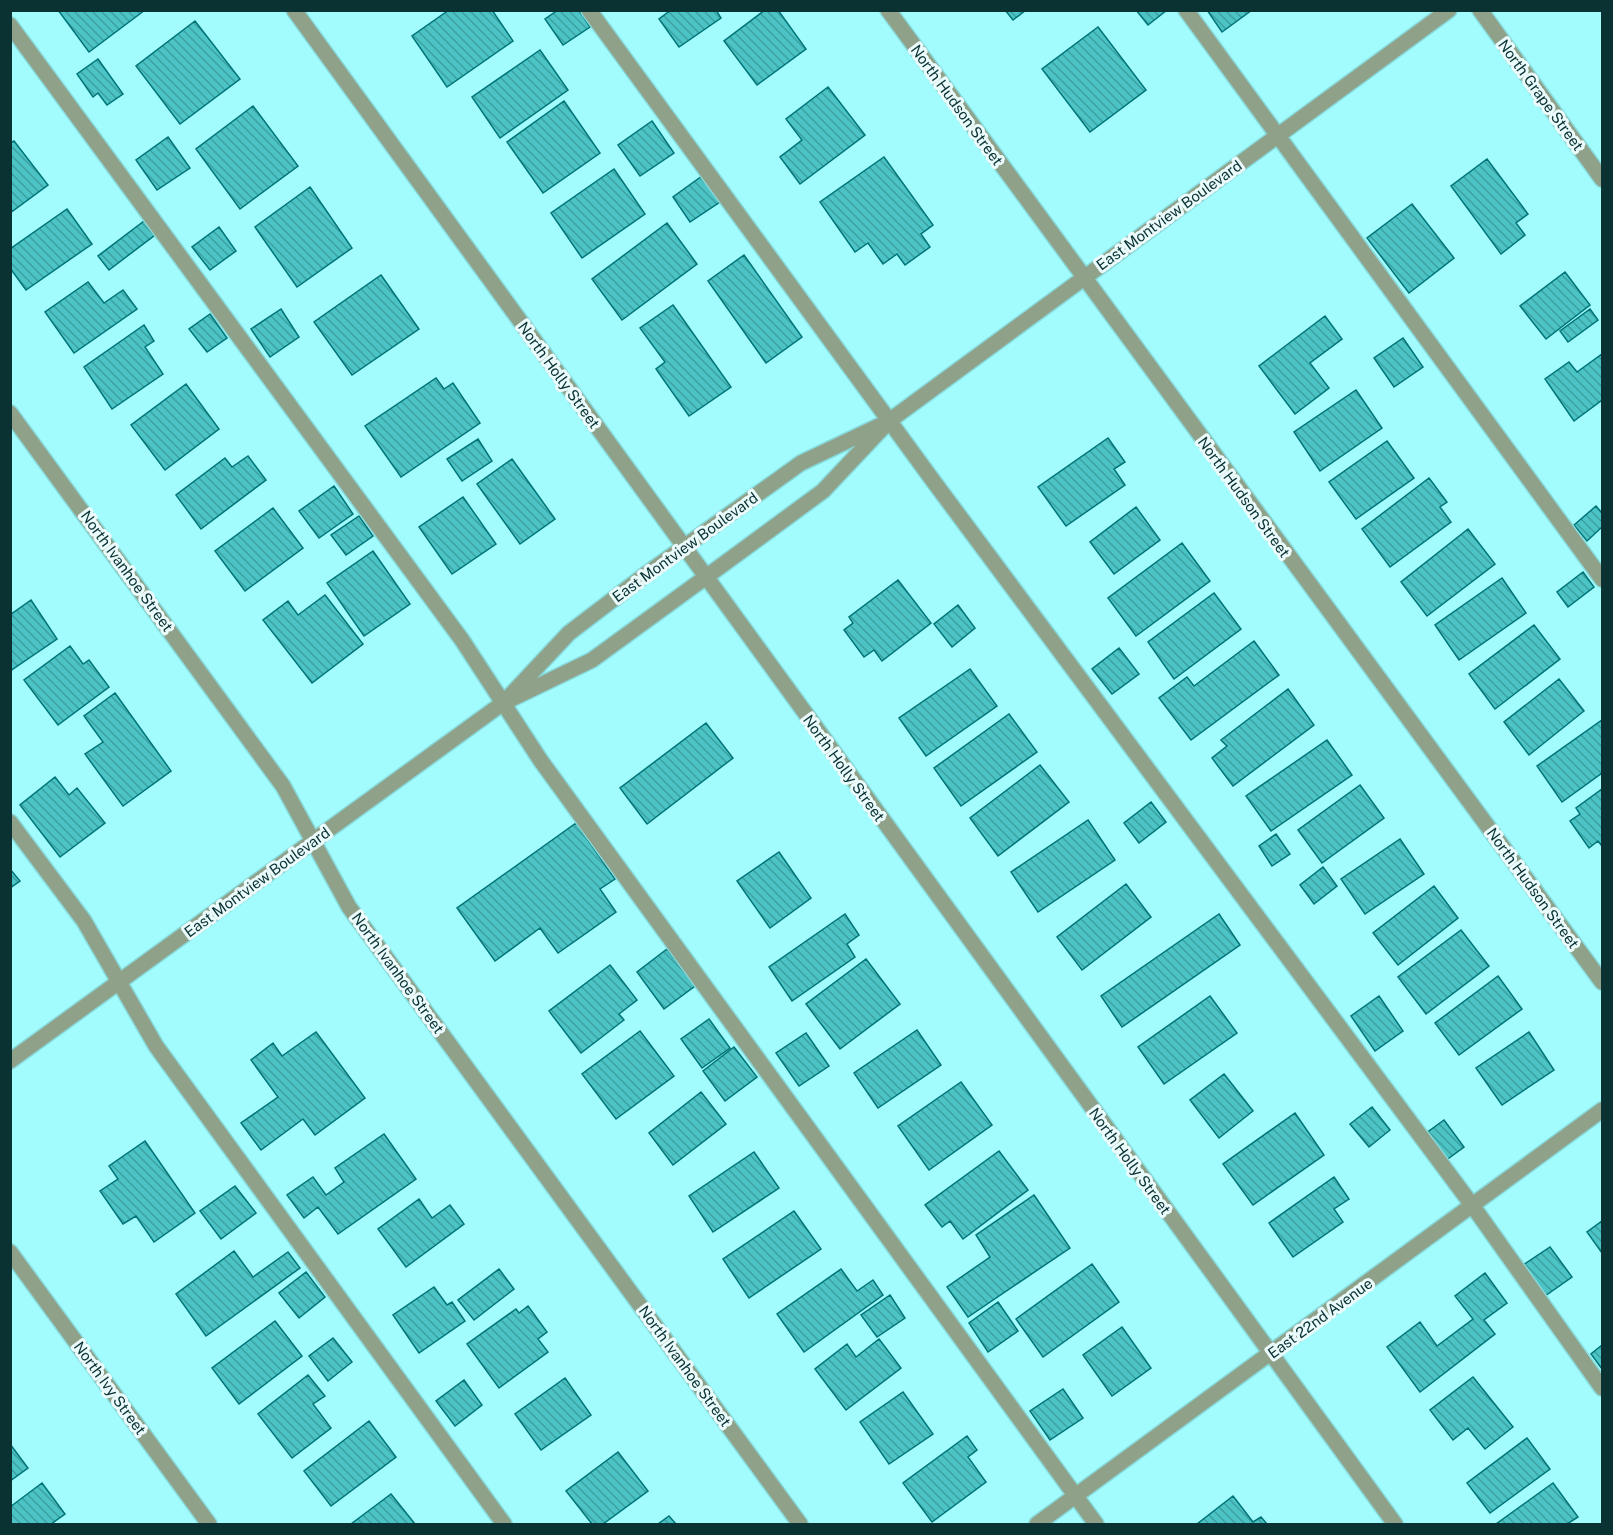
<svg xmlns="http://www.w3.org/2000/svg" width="1613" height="1535" font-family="'Public Sans',sans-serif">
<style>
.building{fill:url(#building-back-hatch);stroke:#017477;stroke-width:1.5}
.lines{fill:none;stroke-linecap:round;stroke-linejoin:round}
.minor-casing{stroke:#87d8d9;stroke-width:18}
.minor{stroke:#90a18a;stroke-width:15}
.labels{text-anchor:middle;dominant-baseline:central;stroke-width:6;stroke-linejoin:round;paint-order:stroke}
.street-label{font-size:15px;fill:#0a3233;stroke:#ebfbfb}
</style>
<defs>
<pattern id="building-back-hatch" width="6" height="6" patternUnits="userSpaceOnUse" patternTransform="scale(1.5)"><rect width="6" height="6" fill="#4cc4c6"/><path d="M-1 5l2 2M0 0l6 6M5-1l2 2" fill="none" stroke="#3da0a1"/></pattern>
</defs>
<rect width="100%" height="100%" fill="#a2fcfe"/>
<path class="building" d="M58 10H145L89 52Z
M449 10H492L513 41 447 87 412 36Z
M558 10H579L590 27 563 45 545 19Z
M671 10H716L721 18 679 47 659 19Z
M765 10H778L806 49 757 85 724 41Z
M1005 10H1026L1013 20Z
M1136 10H1167L1148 25Z
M1207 10H1252L1222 32Z
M195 21 240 79 180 124 136 66Z
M1098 27 1146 90 1090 132 1042 69Z
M540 50 568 90 500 138 472 97Z
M98 59 123 94 107 105 98 93 93 97 77 74Z
M828 87 865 135 800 184 780 157 802 140 786 119Z
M564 101 600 153 543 193 507 142Z
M253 106 298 166 240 209 196 149Z
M652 121 674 153 640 176 618 145Z
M168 137 190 168 157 190 136 160Z
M14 141 48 185 10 213V143Z
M884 157 933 225 921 234 930 247 905 265 897 254 883 264 868 243 855 252 820 202Z
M1487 159 1528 214 1516 223 1525 235 1501 254 1451 186Z
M614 169 645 214 582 258 551 213Z
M702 176 720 202 690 222 673 197Z
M310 187 352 248 297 287 255 227Z
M1412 204 1454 258 1409 293 1367 238Z
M67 209 92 244 26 290 10 268V249Z
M144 221 155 235 109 270 98 256Z
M667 223 697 264 622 320 592 279Z
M219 227 236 251 210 270 192 247Z
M744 255 802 337 766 363 708 281Z
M1565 272 1590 305 1546 339 1520 306Z
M381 275 419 329 352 375 314 322Z
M88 282 104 303 123 290 137 309 74 353 45 312Z
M673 305 731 387 689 416 656 369 665 362 640 328Z
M281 309 299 337 270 357 251 329Z
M1590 309 1598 320 1568 342 1560 331Z
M210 314 227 338 207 352 189 329Z
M1325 316 1342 339 1310 363 1329 388 1295 414 1259 366Z
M144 325 154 341 145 347 163 374 112 409 84 367Z
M1403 338 1423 367 1394 387 1374 358Z
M1602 354V400L1574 421 1545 379 1569 362 1577 372Z
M436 378 444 389 453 383 480 423 401 477 365 426Z
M186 384 219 429 165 470 131 425Z
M1356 390 1382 428 1320 471 1294 432Z
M1108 438 1125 462 1114 469 1125 485 1066 526 1038 487Z
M478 439 492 461 462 481 447 459Z
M1387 441 1414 478 1356 519 1329 482Z
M248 456 266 480 201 529 176 495 225 458 232 467Z
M512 459 555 519 520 544 477 484Z
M1429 478 1447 502 1440 507 1451 522 1390 567 1362 529Z
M334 486 353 514 319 538 299 511Z
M463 497 496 544 452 574 419 527Z
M1596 506 1602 513V527L1587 541 1574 525Z
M1136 507 1160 540 1114 574 1090 542Z
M273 508 303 548 245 591 215 551Z
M359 516 373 536 346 555 331 535Z
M1468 529 1495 564 1427 616 1401 582Z
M1182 543 1210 581 1136 636 1108 598Z
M373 551 410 604 364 636 327 583Z
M1583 572 1594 587 1568 607 1557 592Z
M1502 578 1526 613 1459 660 1435 625Z
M898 580 931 623 882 661 874 650 864 657 844 630 853 623 849 617Z
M1214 593 1241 629 1174 679 1148 642Z
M325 595 363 644 312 683 263 620 288 601 298 615Z
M31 600 57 639 10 671V615Z
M958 605 975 628 952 647 934 624Z
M1534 625 1560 659 1495 709 1469 674Z
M1254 641 1279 675 1191 740 1159 698 1187 677 1194 686Z
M70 646 83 664 89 660 109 687 58 725 24 680Z
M1119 648 1139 674 1112 694 1092 669Z
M970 669 997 706 926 756 899 718Z
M1559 679 1584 711 1529 755 1504 722Z
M1288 689 1314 725 1233 786 1212 758 1227 746 1221 740Z
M115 693 171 771 123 806 85 754 103 742 84 716Z
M1009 714 1037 752 961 806 934 768Z
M1602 720V773L1562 802 1537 766Z
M706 723 733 758 647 824 620 788Z
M1327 740 1352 775 1271 831 1246 796Z
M1040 765 1069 802 998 856 970 818Z
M55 777 69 795 77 788 105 823 60 857 20 805Z
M1360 785 1384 818 1322 863 1298 830Z
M1602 789V846L1598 841 1589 848 1570 821 1580 814 1576 808Z
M1151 802 1166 822 1139 843 1124 823Z
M1088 820 1115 860 1038 912 1011 872Z
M576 823 615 879 600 889 616 912 558 953 540 928 495 961 457 908Z
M1276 834 1290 854 1272 866 1259 846Z
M1400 839 1424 874 1365 914 1341 879Z
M779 852 811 898 770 928 737 881Z
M1323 867 1337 886 1314 904 1300 885Z
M10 869 20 881 10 888Z
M1126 884 1151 917 1082 970 1057 937Z
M1434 886 1458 918 1398 965 1373 933Z
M845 914 859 935 847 944 855 957 792 1001 769 967Z
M1219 914 1240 945 1122 1027 1101 996Z
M1461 930 1489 966 1426 1014 1398 977Z
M667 949 695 986 664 1009 637 972Z
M866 959 900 1004 840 1049 806 1004Z
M610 965 637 1000 619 1014 624 1020 581 1053 549 1011Z
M1498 976 1522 1009 1459 1055 1435 1023Z
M1210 996 1237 1033 1164 1084 1138 1047Z
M1379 996 1403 1031 1375 1051 1351 1016Z
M709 1019 730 1048 702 1068 681 1039Z
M917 1030 941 1065 878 1108 854 1073Z
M640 1031 674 1076 616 1119 582 1074Z
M316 1032 365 1098 315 1135 303 1119 261 1150 241 1123 278 1097 251 1060 273 1043 282 1056Z
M1529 1032 1554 1070 1502 1105 1476 1068Z
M806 1033 829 1066 799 1086 776 1053Z
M734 1047 757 1077 725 1101 703 1071Z
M1224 1074 1253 1111 1219 1138 1190 1100Z
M961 1082 992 1125 929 1170 898 1126Z
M701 1092 726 1124 673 1165 649 1133Z
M1372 1107 1390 1130 1369 1147 1350 1124Z
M1295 1113 1324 1155 1253 1205 1223 1164Z
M1444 1120 1464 1147 1445 1161 1425 1134Z
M384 1134 416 1179 338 1234 318 1207 304 1218 287 1195 313 1177 326 1195 344 1182 335 1168Z
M145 1141 195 1213 154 1242 136 1216 123 1224 100 1191 118 1179 109 1166Z
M999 1151 1028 1190 963 1239 950 1221 942 1227 925 1205Z
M754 1152 779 1188 713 1232 689 1196Z
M1334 1177 1349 1199 1334 1209 1343 1222 1293 1257 1269 1223Z
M235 1186 256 1213 221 1239 200 1211Z
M1034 1195 1070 1248 968 1317 947 1287 990 1257 976 1235Z
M419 1199 432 1218 450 1205 464 1224 406 1267 378 1229Z
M794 1211 821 1249 749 1298 723 1259Z
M1602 1221V1253L1587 1232Z
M1550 1247 1572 1277 1545 1296 1523 1265Z
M234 1251 253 1277 288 1252 300 1268 206 1336 176 1294Z
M1092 1264 1119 1302 1043 1357 1016 1319Z
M499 1269 514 1289 474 1320 458 1300Z
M841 1269 857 1291 873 1280 883 1295 804 1352 777 1314Z
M306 1272 325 1297 299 1318 279 1293Z
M1485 1273 1507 1303 1484 1320 1495 1334 1420 1392 1387 1347 1420 1322 1437 1346 1473 1319 1455 1296Z
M434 1287 447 1305 452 1302 465 1321 419 1353 393 1315Z
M890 1295 905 1318 877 1337 861 1315Z
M998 1302 1018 1331 988 1352 969 1323Z
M528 1306 547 1332 538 1339 548 1352 499 1388 467 1344 516 1309 519 1313Z
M275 1321 302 1356 239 1404 212 1368Z
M1122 1327 1151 1368 1112 1396 1083 1355Z
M333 1338 352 1362 328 1381 309 1356Z
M879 1339 901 1368 846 1410 815 1369 847 1344 856 1357Z
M1602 1345V1369L1591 1354Z
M308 1375 325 1396 313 1404 331 1428 292 1458 258 1414Z
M1473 1377 1513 1427 1485 1449 1468 1428 1453 1440 1430 1410Z
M565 1378 591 1415 541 1450 515 1414Z
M464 1380 482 1405 455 1426 436 1401Z
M1063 1389 1083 1418 1050 1440 1030 1411Z
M903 1392 933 1434 889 1464 860 1422Z
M369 1421 396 1457 331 1506 304 1471Z
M967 1436 977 1450 968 1457 986 1482 932 1522 903 1483Z
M1527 1438 1550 1469 1490 1513 1467 1483Z
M10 1444 28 1468 10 1481Z
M618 1452 648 1491 603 1524H592L566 1491Z
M42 1483 65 1514 51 1524H10V1507Z
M1553 1483 1578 1517 1567 1524H1496Z
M391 1494 415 1524H351Z
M1233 1496 1253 1522 1261 1517 1267 1524H1197Z
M669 1516 676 1524H658Z"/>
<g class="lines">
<g class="minor-casing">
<path id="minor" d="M294 10 1395 1524
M589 10 934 482 1472 1205 1602 1388
M888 10 1602 982
M1186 10 1602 579
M1480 10 1602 179
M10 25 462 640 541 761 1096 1524
M10 413 283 786 349 907 800 1524
M508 698 569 633 649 572 801 463 881 425
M10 822 84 921 156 1046 504 1524
M10 1061 503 703 592 660 706 577 823 491 889 421 1449 10
M10 1252 209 1524
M1037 1524 1602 1110"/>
</g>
<use href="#minor" class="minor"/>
</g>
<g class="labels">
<g class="street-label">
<text transform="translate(1541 95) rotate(54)">North Grape Street</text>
<text transform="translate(957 105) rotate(54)">North Hudson Street</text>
<text transform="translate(1169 215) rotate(-36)">East Montview Boulevard</text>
<text transform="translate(559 375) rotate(54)">North Holly Street</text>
<text transform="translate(1244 497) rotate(54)">North Hudson Street</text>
<text transform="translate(685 547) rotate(-36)">East Montview Boulevard</text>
<text transform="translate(127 571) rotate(54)">North Ivanhoe Street</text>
<text transform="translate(844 768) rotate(54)">North Holly Street</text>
<text transform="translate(257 882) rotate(-36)">East Montview Boulevard</text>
<text transform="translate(1533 888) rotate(54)">North Hudson Street</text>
<text transform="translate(398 973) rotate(54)">North Ivanhoe Street</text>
<text transform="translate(1130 1161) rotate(54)">North Holly Street</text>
<text transform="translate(1320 1318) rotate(-36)">East 22nd Avenue</text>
<text transform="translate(685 1366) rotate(54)">North Ivanhoe Street</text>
<text transform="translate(110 1388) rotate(54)">North Ivy Street</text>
</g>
</g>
<rect width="1613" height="1535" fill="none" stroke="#0a3233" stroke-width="24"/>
</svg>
